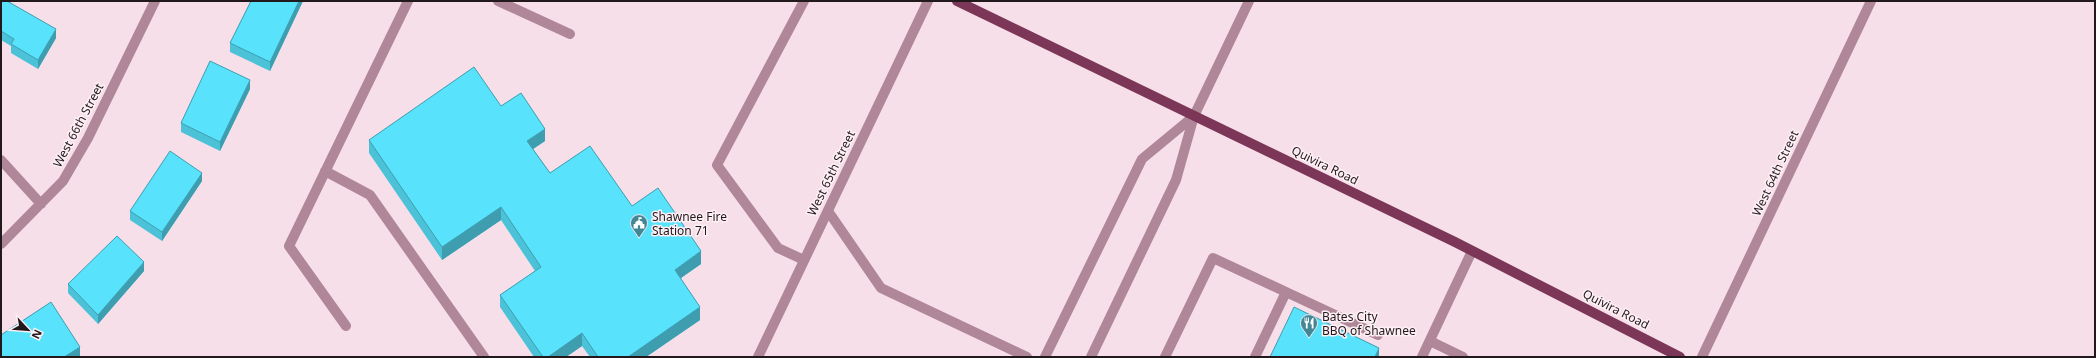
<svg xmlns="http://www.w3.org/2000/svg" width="2096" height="358" font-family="'Noto Sans',sans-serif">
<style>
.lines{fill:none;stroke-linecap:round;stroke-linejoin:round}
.service{stroke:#b08798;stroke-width:10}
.minor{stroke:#b08798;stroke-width:10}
.primary{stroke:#7b3658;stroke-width:10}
.wall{fill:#4cc2d8}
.shaded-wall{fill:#3e9eb0}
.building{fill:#58e2fb;stroke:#3e9eb0}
.labels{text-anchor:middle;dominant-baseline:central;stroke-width:3;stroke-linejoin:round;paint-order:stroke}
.street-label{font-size:12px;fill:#21191c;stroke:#fef0f5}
.poi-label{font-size:12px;fill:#21191c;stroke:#fef0f5;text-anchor:start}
</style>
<rect width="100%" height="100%" fill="#f7dfe9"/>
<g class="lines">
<path class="service" d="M498 1 570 34
M804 1 717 165 778 248 804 260
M325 171 370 195 484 357
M828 211 881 288 1027 357
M346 326 289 246 408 1
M1430 341 1463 357
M1045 357 1142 159 1194 116
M1091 357 1176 180 1194 116
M1165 357 1213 258 1286 292
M1255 357 1286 292 1378 335
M1422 357 1472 251"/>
<path class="minor" d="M1194 116 1249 1
M1 160 41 204
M1 244 63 181 88 138 155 1
M758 357 928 1
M1702 357 1871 1"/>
<path class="primary" d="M957 1 1455 242 1680 357"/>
</g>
<path class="wall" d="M1 1 56 38 38 69 11 53V46L1 40Z
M251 1H303L270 71 230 52V43Z
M250 89 220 151 181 132V123Z
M501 106 545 141 533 149 550 173 632 206 701 264 681 278 700 320 646 357H590L582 346 566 357H534L500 307V295L535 271 501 220 442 260 369 153V140Z
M202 181 162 241 130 220V211Z
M144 271 98 324 68 293V284Z"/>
<path class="shaded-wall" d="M299 1H303L270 71V62Z
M56 29V38L38 69V60Z
M250 80V89L220 151V142Z
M545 129V141L527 153V141Z
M202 173V181L162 241V232Z
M501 207V220L442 260V247Z
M701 251V264L675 282V270Z
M144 262V271L98 324V315Z
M700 307V320L646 357H628Z
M582 333V346L566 357H548Z
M80 347V356L78 357H64Z
M1379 348V357H1375Z"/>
<path class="building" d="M1 1H7L56 29 38 60 11 44 14 39 1 31Z
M251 1H299L270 62 230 43Z
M210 61 250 80 220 142 181 123Z
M474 67 501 106 521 93 545 129 527 141 550 173 590 146 632 206 658 188 701 251 675 270 700 307 628 357H598L582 333 548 357H543L500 295 541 267 501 207 442 247 369 140Z
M170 151 202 173 162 232 130 211Z
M117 236 144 262 98 315 68 284Z
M51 302 80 347 64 357H1V335Z
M1294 307 1379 348 1375 357H1270Z"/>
<defs>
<g id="civic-pin" transform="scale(0.9)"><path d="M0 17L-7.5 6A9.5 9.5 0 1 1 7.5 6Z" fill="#438795" stroke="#fef0f5"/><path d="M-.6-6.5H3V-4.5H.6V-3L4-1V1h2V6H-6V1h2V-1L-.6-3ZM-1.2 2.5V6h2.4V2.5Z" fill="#fff"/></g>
<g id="restaurant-pin" transform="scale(0.9)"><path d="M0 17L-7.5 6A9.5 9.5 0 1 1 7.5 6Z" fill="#438795" stroke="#fef0f5"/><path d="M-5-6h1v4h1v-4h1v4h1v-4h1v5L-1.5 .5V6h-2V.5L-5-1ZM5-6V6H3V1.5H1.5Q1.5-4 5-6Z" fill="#fff"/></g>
</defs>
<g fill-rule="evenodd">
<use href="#civic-pin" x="639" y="223"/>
<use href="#restaurant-pin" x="1309" y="323"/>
</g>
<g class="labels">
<g class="street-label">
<text transform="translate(78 125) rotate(-62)">West 66th Street</text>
<text transform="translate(1325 165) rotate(26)">Quivira Road</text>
<text transform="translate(831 173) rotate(-64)">West 65th Street</text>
<text transform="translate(1775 173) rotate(-65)">West 64th Street</text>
<text transform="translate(1616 309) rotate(27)">Quivira Road</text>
</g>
<g class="poi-label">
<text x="652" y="216">Shawnee Fire<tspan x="652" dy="14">Station 71</tspan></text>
<text x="1322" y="316">Bates City<tspan x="1322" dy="14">BBQ of Shawnee</tspan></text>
</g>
</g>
<rect width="2096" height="358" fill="none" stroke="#21191c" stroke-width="4"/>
<g transform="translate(28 330) rotate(116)" stroke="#fef0f5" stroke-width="3" paint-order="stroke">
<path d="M0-3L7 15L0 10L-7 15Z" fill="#21191c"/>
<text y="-6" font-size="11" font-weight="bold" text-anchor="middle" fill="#21191c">N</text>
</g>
</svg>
